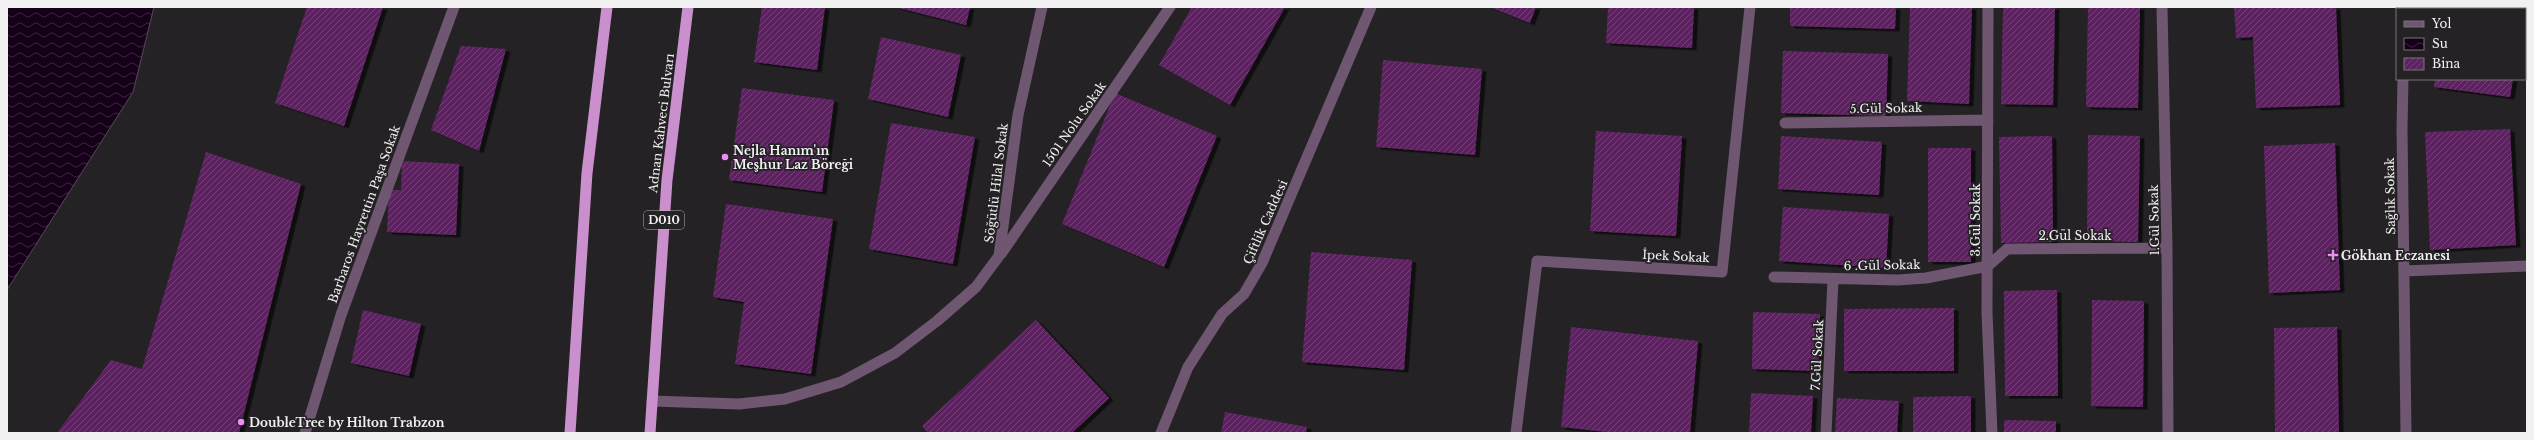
<svg xmlns="http://www.w3.org/2000/svg" width="2534" height="440" font-family="'Libre Baskerville',serif">
<style>
.water{fill:url(#water-waves);stroke:#58485a}
.building{fill:url(#building-hatch);filter:url(#shadow)}
.lines{fill:none;stroke-linecap:round;stroke-linejoin:round}
.minor{stroke:#6f5671;stroke-width:11}
.tertiary{stroke:#6f5671;stroke-width:11}
.trunk{stroke:#ca90ce;stroke-width:11}
.poi-dot{fill:#ef8bf6;stroke:#252225;stroke-width:1.5}
.labels{text-anchor:middle;dominant-baseline:central;stroke-width:3.5;stroke-linejoin:round;paint-order:stroke}
.shield{fill:#252225;stroke:#b4b3b4;stroke-width:1}
.shield-label{font-size:11px;font-weight:bold;fill:#f2f1f2}
.street-label{font-size:12px;fill:#f2f1f2;stroke:#252225}
.poi-label{font-size:12px;font-weight:bold;fill:#f2f1f2;stroke:#252225;text-anchor:start}
</style>
<defs>
<pattern id="water-waves" width="16" height="10" patternUnits="userSpaceOnUse"><rect width="16" height="10" fill="#160019"/><path d="M0 5q4-4 8 0t8 0" fill="none" stroke="#38263b"/></pattern>
<pattern id="building-hatch" width="6" height="6" patternUnits="userSpaceOnUse"><rect width="6" height="6" fill="#5b235f"/><path d="M-1 1l2-2M0 6l6-6M5 7l2-2" fill="none" stroke="#734376"/></pattern>
<filter id="shadow"><feDropShadow dx="4.5" dy="2.5" stdDeviation="0" flood-color="#0009"/></filter>
</defs>
<rect width="100%" height="100%" fill="#252225"/>
<path class="water" d="M7 7H154L133 92 7 290Z"/>
<path class="building" d="M307 7H383L344 126 275 103Z
M762 7H825L817 70 754 62Z
M895 7H970L966 25Z
M1192 7H1285L1230 105 1159 65Z
M1490 7H1536L1530 23Z
M1608 7H1694L1692 48 1606 43Z
M1790 7H1896L1895 29 1790 26Z
M1910 7H1972L1969 104 1907 101Z
M2003 7H2055L2053 105 2001 104Z
M2088 7H2140L2138 108 2086 107Z
M2234 7H2336L2340 105 2256 108 2253 37 2236 38Z
M881 37 961 55 948 117 868 99Z
M461 46 506 49 479 151 431 130Z
M1783 51 1888 54 1886 116 1781 113Z
M1383 60 1482 69 1475 155 1376 147Z
M2435 79H2513L2510 97 2434 87Z
M742 88 834 100 822 192 729 180Z
M1115 93 1217 136 1164 267 1062 224Z
M891 123 975 137 953 264 869 249Z
M2510 129 2516 245 2430 250 2425 132Z
M1596 131 1682 136 1676 236 1590 231Z
M2088 135 2140 136 2138 242 2087 241Z
M1781 136 1882 142 1879 195 1778 189Z
M2052 136 2053 242 2001 243 1999 137Z
M2335 143 2340 290 2269 293 2264 146Z
M1928 148H1971V262H1928Z
M206 152 301 184 239 433H57L111 360 142 369Z
M402 161 459 164 456 235 387 232 389 190H401Z
M726 204 833 219 811 374 735 364 744 302 713 297Z
M1783 207 1889 214 1886 268 1779 261Z
M1311 252 1412 260 1404 370 1302 362Z
M2057 290 2058 396H2005L2004 291Z
M2092 300 2144 301 2143 407 2091 406Z
M1954 308V371H1844V309Z
M363 310 421 324 409 376 351 363Z
M1753 312 1820 314 1818 371 1752 369Z
M1036 320 1109 398 1072 433H928L922 426Z
M1571 327 1698 341 1690 433H1616L1561 427Z
M2337 327 2339 433H2275L2274 328Z
M1751 393 1813 396 1811 433H1749Z
M1971 396V433H1913V397Z
M1837 398 1899 401 1897 433H1835Z
M1225 412 1307 427 1306 433H1221Z
M2004 420 2056 421V433H2004Z"/>
<g class="lines">
<path class="minor" d="M1988 7 1987 313 1992 433
M2162 7 2167 248 2168 433
M2406 9V7
M2403 79 2402 129 2406 433
M1785 123 1988 120
M1001 254 1170 7
M2404 271 2527 266
M1774 277 1898 280 1926 278 1988 266 2007 249 2167 248
M652 401 739 404 785 399 841 382 895 353 937 321 976 287 999 256 1018 115 1042 7
M305 433 341 315 454 7
M1516 433 1537 261 1722 272 1750 7
M1826 433 1833 279"/>
<path class="tertiary" d="M1161 433 1188 367 1222 314 1244 294 1262 263 1371 7"/>
<path class="trunk" d="M570 433 587 173 607 7
M650 433 667 180 688 7"/>
</g>
<g class="poi-dot">
<circle cx="725" cy="157" r="4"/>
<path d="M2331 249h4v4h4v4h-4v4h-4v-4h-4v-4h4z"/>
<circle cx="241" cy="422" r="4"/>
</g>
<g class="labels">
<rect class="shield" x="644" y="211" width="40" height="18" rx="3"/>
<g class="shield-label">
<text x="664" y="220">D010</text>
</g>
<g class="street-label">
<text transform="translate(1886 108) rotate(-1)">5.Gül Sokak</text>
<text transform="translate(661 123) rotate(-83)">Adnan Kahveci Bulvarı</text>
<text transform="translate(1074 124) rotate(-55)">1501 Nolu Sokak</text>
<text transform="translate(996 183) rotate(-83)">Söğütlü Hilal Sokak</text>
<text transform="translate(2390 196) rotate(-91)">Sağlık Sokak</text>
<text transform="translate(364 214) rotate(-70)">Barbaros Hayrettin Paşa Sokak</text>
<text transform="translate(1975 220) rotate(-90)">3.Gül Sokak</text>
<text transform="translate(2154 220) rotate(-91)">1.Gül Sokak</text>
<text transform="translate(1265 222) rotate(-66)">Çiftlik Caddesi</text>
<text x="2075" y="235">2.Gül Sokak</text>
<text transform="translate(1676 256) rotate(3)">İpek Sokak</text>
<text transform="translate(1882 265) rotate(-1)">6 .Gül Sokak</text>
<text transform="translate(1817 355) rotate(-87)">7.Gül Sokak</text>
</g>
<g class="poi-label">
<text x="733" y="150">Nejla Hanım'ın<tspan x="733" dy="14">Meşhur Laz Böreği</tspan></text>
<text x="2341" y="255">Gökhan Eczanesi</text>
<text x="249" y="422">DoubleTree by Hilton Trabzon</text>
</g>
</g>
<rect width="2534" height="440" fill="none" stroke="#f2f1f2" stroke-width="16"/>
<rect x="2396" y="8" width="130" height="72" fill="#252225" stroke="#777577"/>
<rect x="2404" y="21" width="20" height="6" fill="#6f5671" stroke="#777577"/>
<text x="2432" y="28" font-size="12" fill="#f2f1f2">Yol</text>
<rect x="2404" y="38" width="20" height="12" fill="url(#water-waves)" stroke="#777577"/>
<text x="2432" y="48" font-size="12" fill="#f2f1f2">Su</text>
<rect x="2404" y="58" width="20" height="12" fill="url(#building-hatch)" stroke="#777577"/>
<text x="2432" y="68" font-size="12" fill="#f2f1f2">Bina</text>
</svg>
